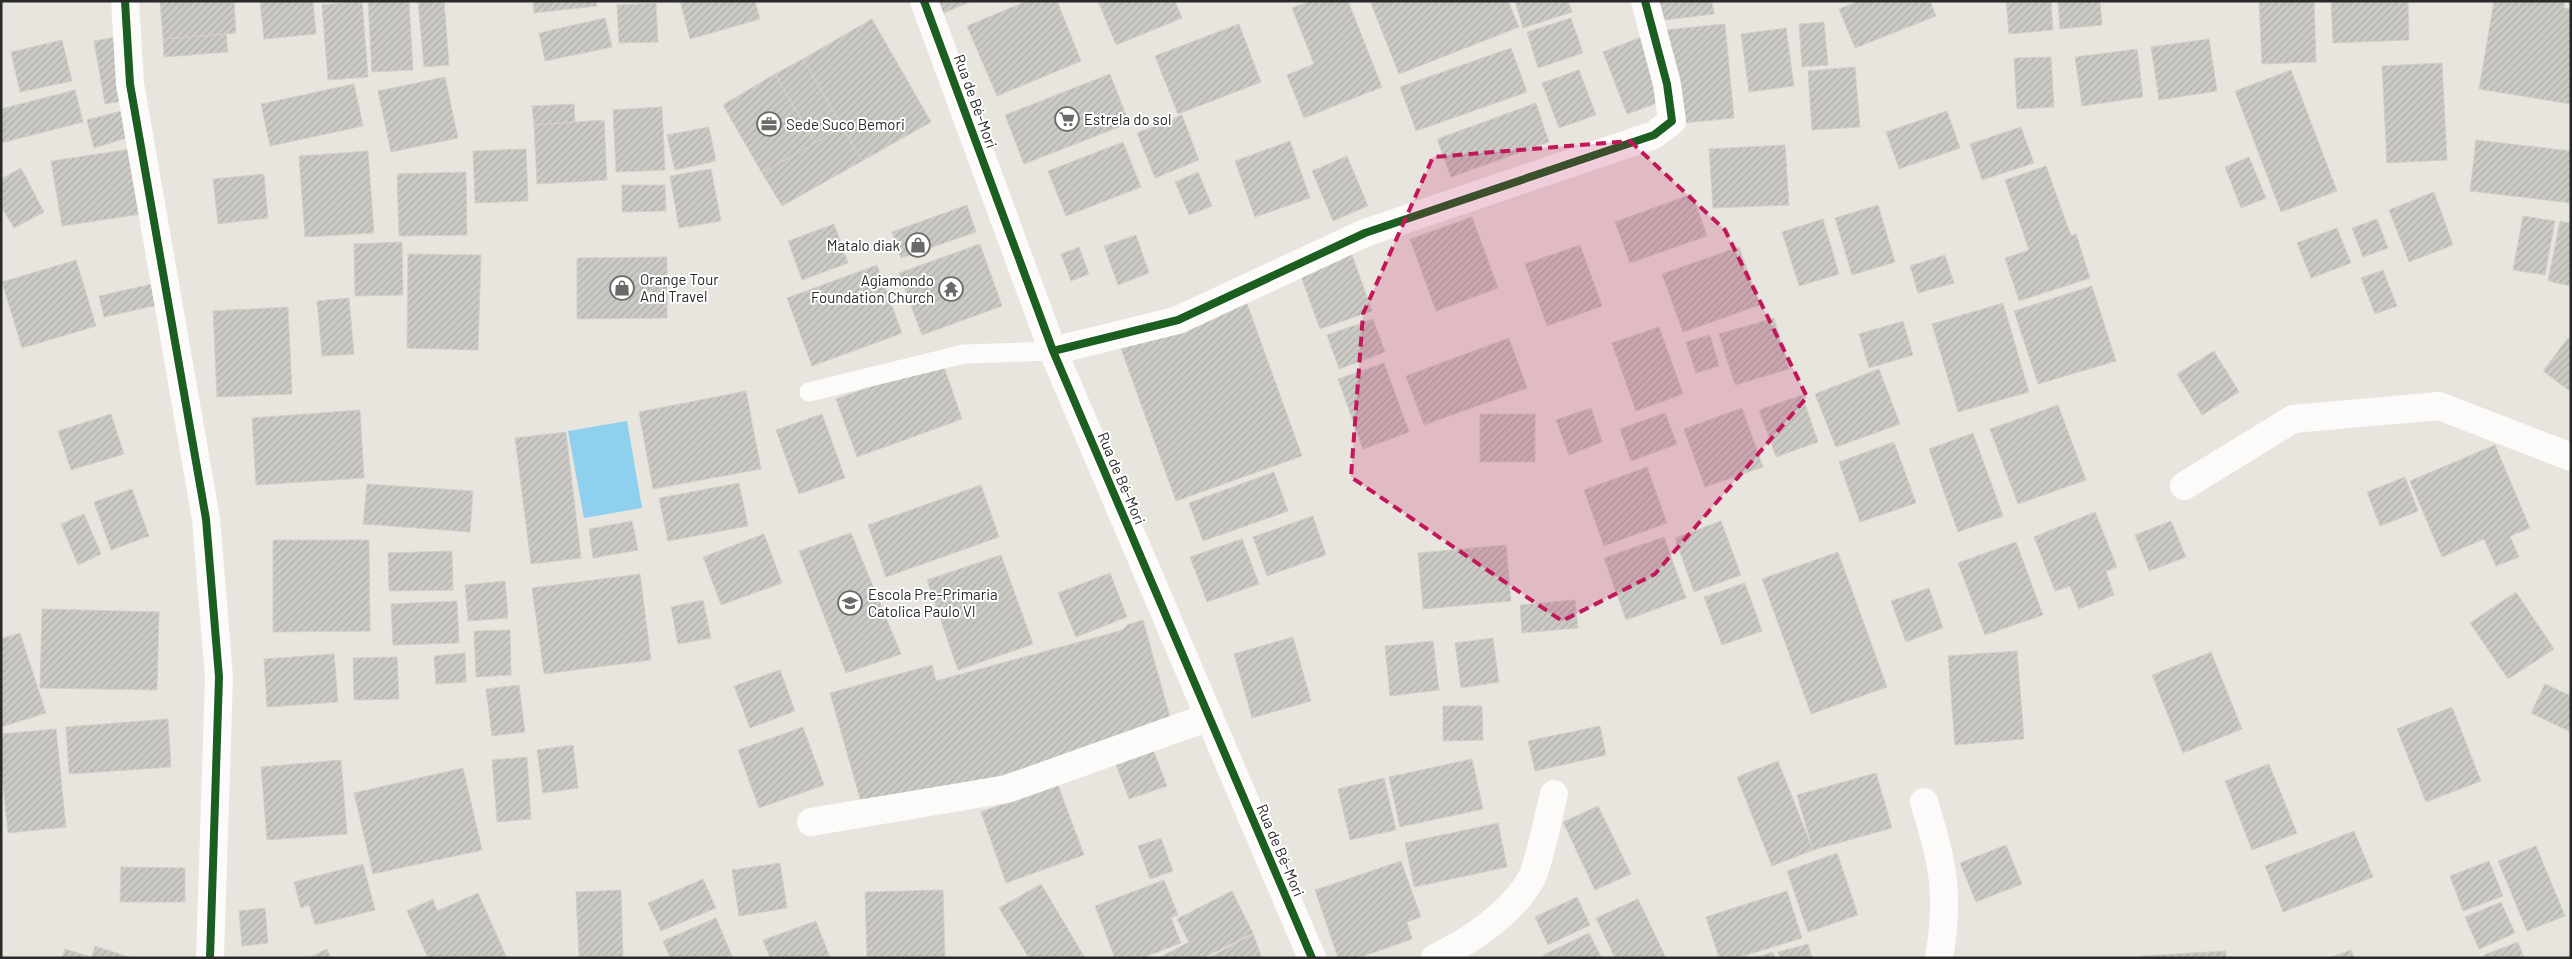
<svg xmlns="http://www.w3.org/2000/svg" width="2572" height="959" font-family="Barlow,sans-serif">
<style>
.water{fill:#8ed0ed}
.building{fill:url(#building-hatch);stroke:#d3cfca}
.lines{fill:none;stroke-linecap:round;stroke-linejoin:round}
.service{stroke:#fcfbfa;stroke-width:19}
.minor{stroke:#fcfbfa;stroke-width:28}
.tertiary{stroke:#fcfbfa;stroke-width:28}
.cycleway-casing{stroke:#fff;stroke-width:11}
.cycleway{stroke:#1b5e20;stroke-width:8}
.marked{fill:#c2185b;fill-opacity:0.2;stroke:#c2185b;stroke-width:4;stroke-dasharray:10 6;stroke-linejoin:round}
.labels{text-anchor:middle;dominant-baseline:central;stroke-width:4;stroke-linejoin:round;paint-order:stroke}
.street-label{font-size:15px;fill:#292929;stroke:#fff}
.poi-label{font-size:15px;fill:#292929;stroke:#fff;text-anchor:start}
</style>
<defs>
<pattern id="building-hatch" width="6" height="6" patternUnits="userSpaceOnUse" patternTransform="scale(1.25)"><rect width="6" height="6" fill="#cccac5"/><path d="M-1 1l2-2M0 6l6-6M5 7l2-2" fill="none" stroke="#afaea9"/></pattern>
</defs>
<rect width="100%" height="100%" fill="#e8e4de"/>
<path class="water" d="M627 421 642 508 584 518 568 431Z"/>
<path class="building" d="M160 1H234L236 33 163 39Z
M260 1H313L316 34 264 39Z
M362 1 368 77 328 80 322 5Z
M368 1H409L413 70 372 72Z
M418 1H444L449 65 424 67Z
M533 1H596L597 6 534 13Z
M680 1H755L760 19 690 39Z
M934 1H972L939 15Z
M1027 1H1057L1081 61 997 96 967 26Z
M1098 1H1175L1182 18 1116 45Z
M1310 1H1348L1382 87 1304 118 1287 75 1314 64 1292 8Z
M1370 1H1508L1519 27 1399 74Z
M1515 1H1568L1572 12 1523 28Z
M1654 1H1712L1714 14 1657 21Z
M1859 1H1930L1936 16 1855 48 1839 9Z
M2006 1H2051L2053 30 2009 34Z
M2058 1H2100L2102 25 2060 29Z
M2259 1H2314L2316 62 2262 64Z
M2331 1H2408L2409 40 2333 43Z
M2494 1H2565L2564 8 2571 9V104L2479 89Z
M656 3 658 42 619 43 617 5Z
M605 18 612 47 545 61 539 33Z
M1571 18 1583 53 1538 68 1527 32Z
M872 19 931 122 862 161 803 59Z
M1824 22 1828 65 1802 67 1799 24Z
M1239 24 1261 82 1178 114 1155 56Z
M1725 24 1734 118 1674 124 1665 30Z
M1786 28 1794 86 1749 92 1741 34Z
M226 34 228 52 164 57 163 39Z
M1644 36 1668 99 1627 114 1603 52Z
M116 37 128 100 105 104 94 41Z
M2209 39 2217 91 2159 100 2151 47Z
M62 40 72 81 20 92 11 52Z
M1511 48 1527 92 1416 131 1400 87Z
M2137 49 2143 97 2082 106 2075 57Z
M2051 57 2054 107 2017 109 2014 58Z
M803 59 843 127 815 143 775 74Z
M2442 63 2447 160 2387 163 2382 66Z
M1855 67 1860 127 1812 130 1808 71Z
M1579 70 1596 115 1559 128 1542 83Z
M2291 70 2337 191 2281 212 2235 91Z
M775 74 815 143 762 173 723 105Z
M1110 74 1129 123 1024 164 1005 115Z
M445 77 458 138 391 152 378 91Z
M354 84 363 126 270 146 261 104Z
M75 90 83 122 1 143V109Z
M1536 103 1549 142 1451 177 1437 139Z
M574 104 575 122 534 125 532 106Z
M662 107 665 170 616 172 613 110Z
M125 110 133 136 94 148 87 120Z
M1947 111 1960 148 1899 169 1886 132Z
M1182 115 1199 160 1155 178 1137 133Z
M604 120 607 180 537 184 534 125Z
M709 127 716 161 675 170 667 135Z
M843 127 862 161 782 206 762 173Z
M2021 127 2034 163 1982 180 1970 144Z
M2476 140 2571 151V203L2470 191Z
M1290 141 1310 198 1255 217 1235 161Z
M1123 142 1141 187 1066 216 1048 171Z
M1785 145 1789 205 1713 208 1709 149Z
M138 148 148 213 62 226 51 161Z
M526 149 528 201 475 203 473 151Z
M368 151 374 233 305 237 299 156Z
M1347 156 1368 206 1333 221 1312 171Z
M2249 157 2266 198 2241 208 2225 167Z
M2046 166 2071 236 2076 234 2090 278 2019 301 2005 258 2029 250 2005 180Z
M21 168 44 212 14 228 1 206V179Z
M711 169 721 221 679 228 670 176Z
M466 172 467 235 399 236 397 174Z
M1198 172 1212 206 1189 215 1175 182Z
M264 174 268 218 218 224 213 179Z
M622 185H665L666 211 622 212Z
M2434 192 2453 245 2409 262 2389 210Z
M1692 194 1707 236 1630 263 1615 222Z
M967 205 976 232 901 258 892 232Z
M1878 205 1895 262 1852 275 1835 218Z
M2523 216 2555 221 2545 275 2513 270Z
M1472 217 1498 288 1436 311 1410 239Z
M1823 219 1839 274 1799 286 1782 232Z
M2377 219 2388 248 2363 257 2352 228Z
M2560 221 2571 223V286L2548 281Z
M834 224 848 263 802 280 788 241Z
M2337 228 2351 263 2311 278 2297 243Z
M1136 235 1149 273 1118 285 1104 246Z
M402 242 403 295 355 296 354 244Z
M980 244 1002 306 922 335 899 273Z
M1580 245 1602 306 1547 326 1525 264Z
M1079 247 1089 274 1071 281 1061 254Z
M1739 247 1760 305 1683 332 1662 274Z
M1350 249 1372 311 1320 329 1298 268Z
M408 254 481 255 478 350 407 348Z
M1945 255 1954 283 1918 293 1910 266Z
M667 257V318L577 319V258Z
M76 260 96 326 22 348 2 282Z
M877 265 902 333 812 366 787 298Z
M2383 270 2397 306 2375 314 2361 278Z
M157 283 162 304 104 317 99 296Z
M2092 286 2116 361 2038 384 2014 311Z
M349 298 354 354 322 356 317 301Z
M1246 301 1302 456 1176 501 1120 346Z
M2003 303 2029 392 1958 412 1932 324Z
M288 307 292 394 217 397 213 311Z
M1774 318 1789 369 1735 385 1719 334Z
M1373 319 1385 352 1339 369 1327 335Z
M1903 321 1913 355 1869 368 1859 334Z
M1659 327 1683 394 1636 411 1612 343Z
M1710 335 1719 366 1696 373 1686 342Z
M1509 338 1527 388 1424 425 1406 376Z
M2568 338 2571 340V392L2543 371Z
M2214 351 2239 392 2202 415 2177 374Z
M942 361 962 419 857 457 836 399Z
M1384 363 1409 432 1363 449 1338 379Z
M1879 369 1900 424 1836 447 1815 394Z
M746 391 761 469 653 489 639 412Z
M1802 395 1818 442 1776 457 1759 410Z
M2058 405 2086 480 2018 504 1990 429Z
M1591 408 1602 442 1569 455 1556 420Z
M1742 408 1763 467 1705 487 1684 429Z
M360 410 364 478 256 485 252 418Z
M1665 413 1677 444 1631 461 1620 429Z
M111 414 124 454 71 470 58 431Z
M822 414 845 478 799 494 776 430Z
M1480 414H1535V462H1480Z
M566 432 581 558 531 564 515 438Z
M1973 433 2003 516 1958 532 1929 449Z
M1894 442 1916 503 1860 522 1839 462Z
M2495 445 2530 528 2510 536 2519 557 2496 566 2484 539 2442 557 2410 481Z
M1647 467 1667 523 1604 546 1584 490Z
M1274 472 1288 511 1203 541 1189 503Z
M2405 477 2418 511 2380 526 2367 492Z
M739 483 748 526 668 541 659 498Z
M367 484 473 491 470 532 363 524Z
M981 485 999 537 886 577 868 525Z
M132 489 149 536 111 550 94 502Z
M2095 512 2117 567 2106 571 2114 595 2079 609 2070 586 2055 591 2034 537Z
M84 514 101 554 78 565 61 524Z
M1313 516 1326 555 1267 576 1253 537Z
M632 521 638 550 593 558 589 529Z
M1721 521 1741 575 1694 592 1675 538Z
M2171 521 2186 557 2149 571 2135 535Z
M851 533 901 654 846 673 799 551Z
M764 534 782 583 721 605 703 557Z
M1664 537 1686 598 1626 620 1604 558Z
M1242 539 1259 584 1207 602 1190 557Z
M273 540H369L370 631 273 632Z
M2016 542 2043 615 1985 635 1958 563Z
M1506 545 1511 601 1423 609 1418 553Z
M452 551 453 590 389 591 388 553Z
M1838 552 1887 687 1811 714 1762 579Z
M1001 555 1033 644 958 670 927 580Z
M1110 573 1127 617 1076 637 1058 593Z
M640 574 651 660 544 674 532 588Z
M505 581 508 618 468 621 465 585Z
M1745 583 1762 631 1722 645 1704 597Z
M1929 588 1943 628 1906 642 1891 601Z
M2516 592 2554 649 2508 679 2470 623Z
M703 600 711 638 678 644 671 607Z
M1575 600 1578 628 1522 633 1520 605Z
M457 601 459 643 393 645 391 604Z
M42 609 159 612 157 690 40 688Z
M1143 620 1173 728 864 813 830 693 932 665 936 681 1123 630 1127 625Z
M510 630 511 675 476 677 474 631Z
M20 633 46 713 1 727V639Z
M1293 637 1311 701 1252 718 1234 654Z
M1493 638 1499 682 1461 688 1455 643Z
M1433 641 1439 690 1390 696 1385 646Z
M2017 651 2024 739 1955 745 1948 656Z
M2211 652 2242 729 2183 753 2152 675Z
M465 653 466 682 436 684 434 656Z
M334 654 338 702 267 707 264 659Z
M397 657 399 699 354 700 353 658Z
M780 670 795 711 750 728 734 686Z
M2545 684 2571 696V732L2531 713Z
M519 685 525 732 492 736 486 689Z
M1443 706H1482L1483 740 1443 741Z
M2452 707 2481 781 2426 802 2397 729Z
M168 719 171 767 69 774 66 727Z
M1600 726 1606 755 1535 771 1528 741Z
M803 727 824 785 759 808 738 750Z
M56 729 66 827 8 833 1 765V734Z
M573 745 578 788 543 793 537 750Z
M1153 749 1167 786 1129 799 1115 762Z
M527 757 531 819 497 822 492 760Z
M1472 759 1483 809 1400 827 1389 777Z
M341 760 347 834 267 840 261 767Z
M1778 761 1813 850 1772 866 1737 777Z
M2269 764 2297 833 2252 850 2225 781Z
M463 768 482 850 373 874 354 793Z
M1876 773 1892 828 1813 850 1797 795Z
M1384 778 1396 830 1350 840 1338 789Z
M1058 785 1084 855 1006 883 981 812Z
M1598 806 1631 874 1595 890 1563 822Z
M1498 823 1507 867 1414 887 1405 843Z
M2354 831 2373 877 2283 912 2265 866Z
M1161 838 1173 871 1150 879 1138 846Z
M2006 845 2022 884 1976 902 1960 863Z
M2536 846 2565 916 2527 931 2498 861Z
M1837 853 1858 915 1808 932 1787 871Z
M1401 861 1421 917 1407 922 1412 939 1358 958H1338L1315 890Z
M2489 861 2503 896 2463 911 2450 876Z
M780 863 787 908 739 916 732 870Z
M363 864 375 910 315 925 309 905 301 908 294 882Z
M121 867 185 868V902H120Z
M703 879 716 908 661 931 648 903Z
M1164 880 1178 915 1171 918 1181 943 1142 958H1115L1095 906Z
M1041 884 1085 958H1029L999 908Z
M621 890 623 958H579L576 892Z
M943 890 945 958H867L865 892Z
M1232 891 1253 933 1203 958H1159L1189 942 1177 919Z
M1787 891 1802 938 1737 958H1719L1706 917Z
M478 893 507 958H428L407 911 433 899 437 911Z
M1577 897 1590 925 1548 945 1535 917Z
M1638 899 1666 958H1615L1596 918Z
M2501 902 2515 933 2479 949 2465 917Z
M265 908 268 943 242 946 239 911Z
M716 918 732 956 726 958H670L663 941Z
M816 921 830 958H770L763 940Z
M1589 933 1601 957 1545 958 1543 955Z
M1253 934 1262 958H1208Z
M2518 942 2524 958H2485L2484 955Z
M1808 944 1812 958H1780L1778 952Z
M95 946 132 958H91Z
M65 949 88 956V958H62Z
M327 949 331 958H308Z
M2351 950 2354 958H2329Z
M2226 951V958H2141V956Z
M1773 952 1775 958H1754Z"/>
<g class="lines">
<path class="service" d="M809 392 964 354 1053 351"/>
<path class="minor" d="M125 1 130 84 206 519 219 677 210 958
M1053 351 1178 320 1365 233 1654 135 1672 121 1667 84 1645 1
M2184 486 2293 419 2439 406 2571 457
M1924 802C1943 862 1950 895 1939 958
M811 822 1007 789 1209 717
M1435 958C1469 942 1514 912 1532 877 1541 857 1548 817 1554 794"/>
<path class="tertiary" d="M924 1 1053 351 1312 958"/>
<g class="cycleway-casing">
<path id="cycleway" d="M125 1 130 84 206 519 219 677 210 958
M924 1 1053 351 1312 958
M1053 351 1178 320 1365 233 1654 135 1672 121 1667 84 1645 1"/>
</g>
<use href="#cycleway" class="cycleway"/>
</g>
<path class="marked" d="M1630 141 1725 230 1807 397 1655 574 1562 621 1351 477 1363 314 1433 157Z"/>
<defs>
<g id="supermarket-ring" transform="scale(1.25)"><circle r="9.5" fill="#fff" stroke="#6c6a68" stroke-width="1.5"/><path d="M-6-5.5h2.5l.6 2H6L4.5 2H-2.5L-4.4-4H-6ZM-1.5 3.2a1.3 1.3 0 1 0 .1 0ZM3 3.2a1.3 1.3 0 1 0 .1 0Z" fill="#6c6a68"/></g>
<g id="office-ring" transform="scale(1.25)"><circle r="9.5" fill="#fff" stroke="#6c6a68" stroke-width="1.5"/><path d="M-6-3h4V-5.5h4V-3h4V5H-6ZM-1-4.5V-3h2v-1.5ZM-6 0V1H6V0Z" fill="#6c6a68"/></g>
<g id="shop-ring" transform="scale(1.25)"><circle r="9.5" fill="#fff" stroke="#6c6a68" stroke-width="1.5"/><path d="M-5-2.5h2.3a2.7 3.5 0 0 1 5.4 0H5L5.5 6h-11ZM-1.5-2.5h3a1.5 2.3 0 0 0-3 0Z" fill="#6c6a68"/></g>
<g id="temple-ring" transform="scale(1.25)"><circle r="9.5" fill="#fff" stroke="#6c6a68" stroke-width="1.5"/><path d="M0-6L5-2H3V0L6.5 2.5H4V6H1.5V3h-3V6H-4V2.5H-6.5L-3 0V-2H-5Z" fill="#6c6a68"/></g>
<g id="school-ring" transform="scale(1.25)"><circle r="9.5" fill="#fff" stroke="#6c6a68" stroke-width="1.5"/><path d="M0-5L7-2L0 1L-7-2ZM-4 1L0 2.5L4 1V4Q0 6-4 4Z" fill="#6c6a68"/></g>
</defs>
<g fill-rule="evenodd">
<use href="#supermarket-ring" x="1067" y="119"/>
<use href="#office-ring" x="769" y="124"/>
<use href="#shop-ring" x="918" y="245"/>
<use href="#shop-ring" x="622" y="288"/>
<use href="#temple-ring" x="951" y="289"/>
<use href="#school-ring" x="850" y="603"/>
</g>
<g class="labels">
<g class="street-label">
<text transform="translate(976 101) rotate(70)">Rua de Bé-Mori</text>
<text transform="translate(1122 478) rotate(67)">Rua de Bé-Mori</text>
<text transform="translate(1281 850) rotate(67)">Rua de Bé-Mori</text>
</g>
<g class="poi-label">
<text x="1084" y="119">Estrela do sol</text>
<text x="786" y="124">Sede Suco Bemori</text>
<text x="900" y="245" text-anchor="end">Matalo diak</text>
<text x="640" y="279">Orange Tour<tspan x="640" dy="17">And Travel</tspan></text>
<text x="934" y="280" text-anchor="end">Agiamondo<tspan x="934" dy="17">Foundation Church</tspan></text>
<text x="868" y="594">Escola Pre-Primaria<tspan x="868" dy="17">Catolica Paulo VI</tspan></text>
</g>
</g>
<rect width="2572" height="959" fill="none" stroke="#292929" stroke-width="5"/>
</svg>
